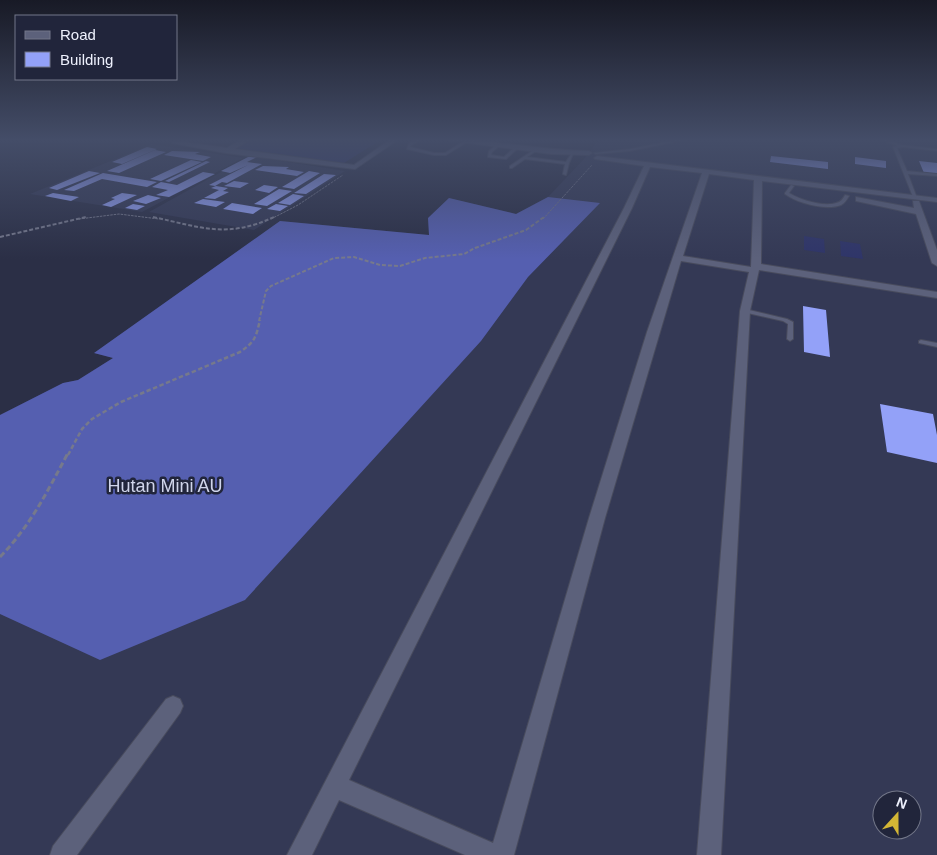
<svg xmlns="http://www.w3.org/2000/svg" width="937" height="855" font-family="Helvetica,sans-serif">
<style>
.built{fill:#343955;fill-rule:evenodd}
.green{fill:#2f3569}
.forest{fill:#555fb0}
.building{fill:#93a1f8}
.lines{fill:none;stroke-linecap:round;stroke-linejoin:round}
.service-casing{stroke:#484b5d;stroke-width:2}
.minor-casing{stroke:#484b5d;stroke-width:2}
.path-far3{stroke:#76798c;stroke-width:1;stroke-dasharray:2.5 1;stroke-linecap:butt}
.path-far2{stroke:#76798c;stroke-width:2;stroke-dasharray:4 2;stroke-linecap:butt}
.path-far1{stroke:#76798c;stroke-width:2.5;stroke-dasharray:4.5 2.5;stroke-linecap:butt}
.path{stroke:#76798c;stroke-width:3;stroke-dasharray:6 3;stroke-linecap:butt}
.service{fill:#5c617b;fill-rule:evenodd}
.minor{fill:#5c617b;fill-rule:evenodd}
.labels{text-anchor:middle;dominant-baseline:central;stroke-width:5;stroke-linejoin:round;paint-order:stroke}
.park-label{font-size:18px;fill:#d0d5eb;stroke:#21253b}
</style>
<rect width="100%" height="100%" fill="#2b2f46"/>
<path class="built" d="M603 139H937V855H0V415L63 383 78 380 113 358 94 353 280 221 429 235 428 218 449 198 516 214 548 197 584 159 597 142ZM882 800H912V830H882Z
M152 144 243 158 142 212 30 194Z
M250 156 345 171 254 230 149 212Z"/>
<path class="green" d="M252 139H382L344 163 235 148Z
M804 236 824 239 825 253 804 250Z
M840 241 860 244 863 259 841 256Z"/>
<path class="forest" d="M548 197 600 203 528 277 481 341 245 600 100 660 0 614V415L63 383 78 380 113 358 94 353 280 221 429 235 428 218 449 198 516 214Z"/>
<path class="building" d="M147 147 157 149 122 164 112 162Z
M155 150 166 152 119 173 107 171Z
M172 151 200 152 195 154 211 157 203 161 164 155Z
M250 156 257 157 247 162 262 164 227 183 222 182 215 186 209 185 248 165 230 173 221 171Z
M771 156 828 162V169L770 162Z
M855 157 886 161V168L855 164Z
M191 160 202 162 161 181 150 179Z
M206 161 210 162 169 182 165 181Z
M919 161 937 163V174L924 173Z
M263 166 289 167 286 169 304 172 297 176 255 170Z
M89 171 100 173 57 190 49 188Z
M309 171 320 173 294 189 282 187Z
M203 172 215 174 169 197 156 195 168 190 152 187 161 182 177 185Z
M103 173 157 182 147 187 102 179 74 191 64 190Z
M324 174 336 175 306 194 294 193Z
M234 181 249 183 240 188 224 186Z
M264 185 278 187 269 193 255 190Z
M216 186 228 188 223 191 229 192 215 199 204 198 219 190 211 188Z
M279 189 292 191 267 206 254 204Z
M53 193 79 197 71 201 45 196Z
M122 193 137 195 111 207 102 205 115 199 111 198Z
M293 194 304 196 290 205 278 203Z
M148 195 161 198 146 204 133 201Z
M203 199 225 202 216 207 194 203Z
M232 203 262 208 253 214 223 209Z
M133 204 145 206 137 210 125 208Z
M276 204 288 206 280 211 267 209Z
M803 306 826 310 830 357 804 352Z
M880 404 933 414 937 435V463L887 452Z"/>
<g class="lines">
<g class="service-casing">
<path id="service" d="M417 139H422L411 145 410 147 434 153H445L464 141 467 142 446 155H434L407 149 409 143Z
M680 139H689L630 151 596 154 594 153 630 149Z
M878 139H885L902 145 937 149V151L903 147 897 148 907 171 937 174V176L908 174 917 198 913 197 893 147 898 146Z
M496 145 499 146 492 152 491 155 504 157 515 147 518 148 506 159 488 157 489 151Z
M535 149 536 151 527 157 566 162 571 154H573L569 163 566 175 563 174 565 164 525 159 512 168H510V166Z
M791 185 794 186 789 193C800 200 824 207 836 203 841 202 843 199 845 195L849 196C847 199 845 203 841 205 826 211 797 203 785 194V193Z
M745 309 787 319 793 322V339L790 341 787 339 788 324 783 321 743 312V310Z
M921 340 937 343V347L919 343V341Z"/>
</g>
<g class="minor-casing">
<path id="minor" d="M242 139H251L235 149 354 165 391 139H399L355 169 226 153 172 143 175 141 227 148Z
M439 139C489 139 539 150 589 151L592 153 589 155 551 154Z
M597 156 937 198V202L762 181 761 264 937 292V298L759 270 750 311 721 855H697L740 311 749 272 681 261 605 518 514 855H465L339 800 312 855H287L624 208 644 166 595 159 594 158ZM650 167 702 173 647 332 589 518 493 843 349 780 632 208ZM709 174 754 180 751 267 683 256Z
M856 197 914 208 913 201H919L937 250V266L932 263 916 214 856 201Z
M173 696 180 699 183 706 180 713 77 855H50L53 846 166 699Z"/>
</g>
<path class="path-far3" d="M79 219 119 214 159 219
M271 219 298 205 343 175
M543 219 592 165"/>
<path class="path-far2" d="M153 217C200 227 227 239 274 217
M0 237 86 217
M259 321 266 291 271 286 334 258 354 257 380 265 400 266 425 258 464 254 475 248 526 230 544 217"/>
<path class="path-far1" d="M68 455 82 429 92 419 121 402 240 352C255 342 256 337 260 320"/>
<path class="path" d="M0 557C31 525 47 492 68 453"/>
<use href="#service" class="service"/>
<use href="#minor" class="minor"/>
</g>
<linearGradient id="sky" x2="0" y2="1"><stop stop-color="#181a26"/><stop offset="0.54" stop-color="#444d68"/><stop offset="1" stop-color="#444d68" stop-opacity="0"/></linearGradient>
<rect width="937" height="259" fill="url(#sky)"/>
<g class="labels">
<g class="park-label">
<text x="165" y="486">Hutan Mini AU</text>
</g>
</g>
<rect x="15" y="15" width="162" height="65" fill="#21253b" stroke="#737789"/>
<rect x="25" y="31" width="25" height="8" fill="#5c617b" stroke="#737789"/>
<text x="60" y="40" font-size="15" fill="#eef1fd">Road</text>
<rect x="25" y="52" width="25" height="15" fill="#93a1f8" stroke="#737789"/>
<text x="60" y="65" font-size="15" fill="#eef1fd">Building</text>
<g transform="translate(897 815) rotate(21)"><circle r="24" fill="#21253b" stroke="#737789"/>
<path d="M0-4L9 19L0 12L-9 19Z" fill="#d3b635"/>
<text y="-8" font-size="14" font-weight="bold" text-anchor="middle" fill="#eef1fd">N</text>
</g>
</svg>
